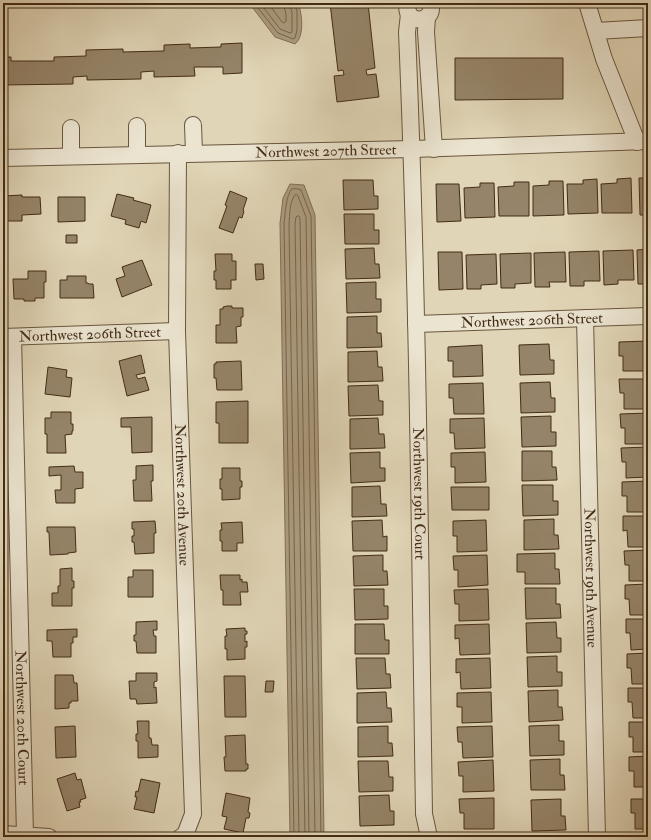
<svg xmlns="http://www.w3.org/2000/svg" width="651" height="840" font-family="'IM FELL Double Pica',serif">
<style>
.water{fill:#ab9c80;stroke:#816f56}
.lines{fill:none;stroke-linecap:round;stroke-linejoin:round}
.shore{stroke:#77644b;stroke-width:1}
.building{fill:#958469;stroke:#432c16}
.minor-casing{stroke:#6a563e;stroke-width:18}
.minor{stroke:#ebe4d0;stroke-width:16}
.labels{text-anchor:middle;dominant-baseline:central;stroke-width:4;stroke-linejoin:round;paint-order:stroke}
.street-label{font-size:15px;fill:#432c16;stroke:#ebe4d0}
</style>
<rect width="100%" height="100%" fill="#e0d5b6"/>
<filter id="stains"><feTurbulence type="fractalNoise" baseFrequency=".005" numOctaves="4"/><feColorMatrix values="0 0 0 0 .2 0 0 0 0 .09 0 0 0 0 .02 0 0 0 .5 -.17"/></filter>
<radialGradient id="worn" r=".72"><stop offset=".6" stop-color="#630" stop-opacity="0"/><stop offset="1" stop-color="#630" stop-opacity=".3"/></radialGradient>
<path class="water" d="M249 3H298C302 13 305 36 295 44L275 37Z
M290 184 304 185 315 215 324 837H290L280 223 283 198Z"/>
<g class="lines">
<path class="shore" d="M254 3 278 33 293 39 295 38 297 30V11L294 3
M260 3 280 29 290 33 292 32V12L289 3
M268 3 282 22 284 23 286 21V14L283 3
M294 837 284 224C285 216 286 194 292 189 294 188 299 189 301 190L311 216 321 837
M299 837 289 224C290 215 289 201 296 194L298 196 306 217 315 837
M305 837 295 224 296 217 297 216H299L300 218 309 837"/>
</g>
<path class="building" d="M330 3H368L375 68 366 70 367 75 376 74 379 97 337 102 334 76 344 75 343 70 338 71Z
M242 43V73L223 74V67H194L195 76 154 77V71L141 72V79L87 80V76L73 77V84L3 85V57H11V61H54V57L86 56V50L123 49V52L164 51V45L190 44V48L221 47V44Z
M455 58H563V99L455 100Z
M631 178 632 213H602L601 184 617 183V179Z
M639 178H648V215H640Z
M597 179 598 213 568 214 567 184H583V180Z
M343 180H373L374 196H378V209L344 210Z
M549 181H563L564 215 533 216V186L549 185Z
M514 182H529V216H499L498 187 514 186Z
M480 183H494L495 217 465 218 464 188 480 187Z
M436 184H459L461 221 437 222Z
M230 191 247 198 243 210 244 211 242 218 239 217 233 233 219 228 227 206 225 205Z
M117 194 134 198 133 200 151 205 146 223 141 221 139 228 125 224 126 220 111 216Z
M22 195V197H40L41 214 22 215V221H3V196Z
M58 197H85V221L58 222Z
M344 214H374V230H379V244H345Z
M66 235H77V243H66Z
M374 248 375 264H379L380 278 346 279 345 249Z
M648 249V284H638L637 250Z
M633 250 634 280H618V284L604 285 603 251Z
M599 251 600 281H584V286H570L569 252Z
M438 252H462L463 289 439 290Z
M565 252 566 282H549L550 287H535L534 253Z
M531 253V283L515 284V288H501L500 254Z
M215 254H232V261H236V280H231V289H216V280H214V271H216Z
M496 254 497 284 481 285V289H467L466 255Z
M142 260 152 285 122 297 116 279 125 276 122 267Z
M255 264H263L264 279 256 280Z
M28 271H46V282H44V298H35V301H24V299H14L13 279H28Z
M67 276H86V283H88L89 284H93L94 298H60V280H67Z
M376 282V299H381V312L347 313 346 283Z
M227 306H232V308H243V317H241V326L236 327 237 343H216V325H220V309H223V307Z
M377 316V333H381L382 347 347 348V317Z
M648 341V371H623V356H619V342Z
M549 344 550 360H554V374L520 375 519 345Z
M482 345 483 376 453 377V361H448V347Z
M377 351 378 367H382L383 381 348 382V352Z
M141 355 145 373 136 375 138 379 145 377 149 390 127 396 119 361Z
M241 361 242 390H217L216 378H214V364H216V362Z
M48 367 67 370 66 377 72 378 70 397 45 394Z
M619 379H648V409H624V393H620Z
M550 382 551 398H555V412L521 413 520 383Z
M483 383 484 414H454L453 398H449V384Z
M378 385 379 401H383V415L349 416 348 386Z
M248 401V443H219V423H216V402Z
M51 412H71V424H73V431H72V434L65 435 66 453H47V434H45V418H51Z
M648 413V444H625V428H621L620 414Z
M551 416V432H556V446L522 447 521 417Z
M152 417V452L132 453 131 427H121V418Z
M378 418 379 434H384L385 448 350 449V419Z
M484 418 485 448 455 449 454 433H450V419Z
M648 447V477L626 478V462H622L621 448Z
M522 451H552V467H556L557 480 522 481Z
M380 452V468H385V481L351 483 350 453Z
M485 452 486 482 455 483V467H451V453Z
M153 465V481H151L152 501H134L133 480H136V466Z
M74 466 75 472H83V488L75 489V503H56L55 490H61V475L49 476V467Z
M222 468H240V481H242V487H240V499L222 500V489H220V479H222Z
M648 481V512H627V496H622V482Z
M522 485H553V501H558V515L523 516Z
M380 486 381 504H386L387 516 352 517V487Z
M451 487H489V510H452Z
M623 516H648V547H628L627 530 623 531Z
M554 519V535H558L559 549 524 550V520Z
M382 520 383 537 387 536V551H353L352 521Z
M486 520 487 551 457 552V536H453V521Z
M155 521 156 533H154V553L135 554 134 542H132V536H134V529H132V522Z
M242 522 243 543H237V551H222V541H220V530H222L221 523Z
M47 527H75L76 552 68 553V554L50 555 49 532H47Z
M648 550V581H629V565H625L624 551Z
M555 553V569H559L560 584H525V572H517V554Z
M383 555V571H387L388 585 354 586 353 556Z
M487 555 488 585 458 587V570H454L453 556Z
M72 568V581H74V588H72V606H52V593H58V586H60V569Z
M133 570H153V597H128V577H133Z
M220 575H240V580L242 579V582H247L248 592H240L241 605H223V590H221Z
M648 584V615H630L629 599H625V585Z
M525 588H556V604H560L561 618 526 619Z
M354 589H384V606H388V619L355 620Z
M488 589 489 620 459 621V604H455L454 590Z
M626 619H648V649L631 650 630 633H626Z
M157 621V630H153L154 636H156V653H137L136 641H134V635H136V622Z
M556 622 557 638H561V652L527 653 526 623Z
M355 624H384L385 640H389V654H355Z
M489 624 490 654 460 655 459 638 455 639V625Z
M245 628V631H247V634H245V642L247 641V647H245V659L227 660V649H225V636H227L226 629Z
M77 629V637H73V643H71V657H53L52 641H47V630Z
M648 653V684H632L631 668H627V654Z
M557 656V672H562V686L528 687 527 657Z
M356 658H385L386 674H390L391 688 357 689Z
M490 658 491 688 461 689 460 672 456 673V659Z
M136 673H157V681L154 682V688L156 687 157 703 137 704 136 699H130L129 681H136Z
M55 675H73L74 683H77L78 701H71V703H69V708L55 709Z
M224 676H245L246 717H225Z
M266 681H274L273 692H265Z
M628 688H648V718H633L632 702H628Z
M558 690V707H562L563 720 529 722 528 691Z
M386 692 387 708H391L392 722 357 723V693Z
M491 692 492 722 462 723V707H457V693Z
M137 721H149V738H151L152 745H158V757L138 758V741H136V734H138Z
M629 722H648V752H633V737H629Z
M559 725V741H564V755L530 756 529 726Z
M75 726 76 757 56 758 55 727Z
M388 726V743H392L393 756 358 757V727Z
M492 726 493 757 463 758 462 742H458L457 727Z
M245 735 246 764H248V769H246V771H225L224 757H226L225 736Z
M648 756V787H634V771H629V757Z
M560 759V775H564L565 790H531L530 760Z
M493 760 494 791 463 792V776H459L458 762Z
M358 761H388L389 777H393V791L359 792Z
M75 773 77 780 81 779 86 798 80 800 81 802H79L80 807 67 811 57 779Z
M141 779 160 783 154 813 134 809 137 797H135L136 791 138 792Z
M226 793 250 798 248 812 250 813 249 818H246L243 833 224 829 227 817 222 816Z
M389 795 390 811H394V825L360 826 359 796Z
M494 798V829H464V813H460L459 799Z
M561 799V816H565L566 830 532 831 531 800Z
M631 799H648V829H635V813H631Z"/>
<g class="lines">
<g class="minor-casing">
<g id="minor">
<path d="M408 3C402 25 437 25 430 3"/>
<path d="M587 3 604 59 637 142"/>
<path id="s1" d="M409 14 407 32C418 292 420 553 424 814L429 837"/>
<path d="M427 17 426 32 434 149"/>
<path d="M596 31 648 28"/>
<path d="M193 125 194 153"/>
<path d="M137 126V154"/>
<path d="M71 128V156"/>
<path id="s2" d="M178 153 177 331 193 814 185 835 181 837"/>
<path id="s3" d="M3 158 412 149 648 141"/>
<path id="s4" d="M585 318 597 837"/>
<path id="s5" d="M416 324 648 316"/>
<path id="s6" d="M3 337 177 331"/>
<path id="s7" d="M13 337 25 835"/>
<path d="M3 834 49 837"/>
</g>
</g>
<use href="#minor" class="minor"/>
</g>
<g class="labels">
<g class="street-label">
<text stroke="none"><textPath href="#s3" startOffset="323">Northwest 207th Street</textPath></text>
<text stroke="none"><textPath href="#s5" startOffset="116">Northwest 206th Street</textPath></text>
<text stroke="none"><textPath href="#s6" startOffset="87">Northwest 206th Street</textPath></text>
<text stroke="none"><textPath href="#s1" startOffset="480">Northwest 19th Court</textPath></text>
<text stroke="none"><textPath href="#s2" startOffset="342">Northwest 20th Avenue</textPath></text>
<text stroke="none"><textPath href="#s4" startOffset="260">Northwest 19th Avenue</textPath></text>
<text stroke="none"><textPath href="#s7" startOffset="381">Northwest 20th Court</textPath></text>
</g>
</g>
<rect width="651" height="840" fill="none" stroke="#e0d5b6" stroke-width="16"/>
<rect x="4" y="4" width="643" height="832" fill="none" stroke="#432c16" stroke-width="2"/>
<rect x="8" y="8" width="635" height="824" fill="none" stroke="#432c16"/>
<rect width="100%" height="100%" filter="url(#stains)"/>
<rect width="100%" height="100%" fill="url(#worn)"/>
</svg>
